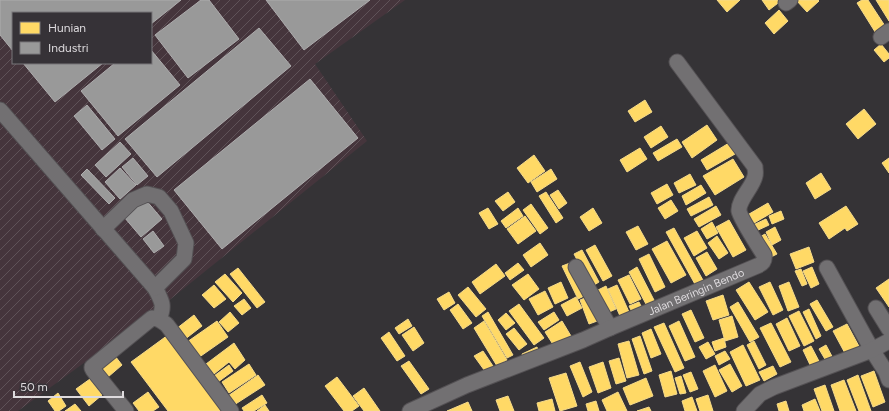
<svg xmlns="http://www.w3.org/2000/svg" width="889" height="411" font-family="Figtree,sans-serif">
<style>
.industrial{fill:url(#industrial-furrows);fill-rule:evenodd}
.homes{fill:#ffd966;stroke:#f5da8a}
.industry{fill:#999;stroke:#aeadae}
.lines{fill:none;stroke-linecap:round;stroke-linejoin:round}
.minor-casing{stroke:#545154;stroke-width:17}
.minor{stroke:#727072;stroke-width:15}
.labels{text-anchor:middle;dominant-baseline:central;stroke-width:4;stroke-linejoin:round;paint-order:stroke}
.street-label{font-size:11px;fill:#dedbde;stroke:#363237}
</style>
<defs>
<pattern id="industrial-furrows" width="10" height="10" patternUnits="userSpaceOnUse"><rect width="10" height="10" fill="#45353c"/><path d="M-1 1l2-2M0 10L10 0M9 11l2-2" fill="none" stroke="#5f5258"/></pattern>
</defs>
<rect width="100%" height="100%" fill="#353336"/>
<path class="industrial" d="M0 0H405L315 64 367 141 162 306 18 411H0ZM13 13H151V63H13Z"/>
<path class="homes" d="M717 0H740L727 12Z
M762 0H782L769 10Z
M796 0H818L819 1 807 12Z
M862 0H868L887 29 877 35 857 3Z
M876 0H889V21Z
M779 10 788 21 774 34 765 23Z
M881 44 889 54V58L884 62 874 50Z
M645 100 652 112 635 122 628 111Z
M864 109 876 124 858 139 846 124Z
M707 125 717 140 692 158 682 142Z
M661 126 668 137 651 148 644 137Z
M677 139 682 147 658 161 653 153Z
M729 143 735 154 707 170 701 160Z
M640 148 647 159 627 172 620 160Z
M534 155 545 171 528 183 517 168Z
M889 158V173L882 163Z
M733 159 744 177 715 195 703 176Z
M551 169 557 179 537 192 531 182Z
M821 173 831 189 815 199 806 183Z
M690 174 696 185 679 193 674 183Z
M667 184 673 195 657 204 651 193Z
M701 185 706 193 686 205 682 196Z
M558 190 567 203 559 209 550 195Z
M508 192 515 202 503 211 495 201Z
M546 192 563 218 556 223 539 196Z
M709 197 713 205 691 216 687 209Z
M671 200 678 211 665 219 658 208Z
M768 203 773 212 749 226 744 217Z
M531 204 548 228 540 234 523 210Z
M716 206 721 215 699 227 694 219Z
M846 206 858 224 847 231 845 228 829 239 819 223Z
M488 208 498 224 489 229 479 213Z
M518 208 523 216 506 228 501 221Z
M593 208 602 223 589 231 580 217Z
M781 211 784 219 772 224 769 216Z
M525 216 536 231 518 244 507 229Z
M766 219 769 225 754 232 751 226Z
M729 220 746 250 733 257 716 227Z
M712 222 718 233 707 239 701 229Z
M638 226 648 244 636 250 626 232Z
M775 227 781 240 772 245 766 232Z
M674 228 704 282 696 286 666 232Z
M697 231 707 248 694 256 684 238Z
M765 234 777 254 769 258 758 238Z
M717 236 728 253 719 259 708 243Z
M667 241 686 275 671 283 652 249Z
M540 243 548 255 531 267 523 255Z
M595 245 612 276 603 281 586 250Z
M809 247 814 262 796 269 790 254Z
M582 250 599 282 591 287 574 254Z
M707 252 717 269 706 276 696 258Z
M649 254 665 287 655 292 639 259Z
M518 263 524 270 510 280 505 273Z
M570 263 586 295 578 299 562 266Z
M496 264 505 276 480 294 472 282Z
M637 267 655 302 647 306 629 272Z
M812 267 819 284 811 288 803 271Z
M238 268 265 302 257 308 230 274Z
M801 269 807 284 802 286 795 271Z
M225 274 242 293 233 302 215 282Z
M528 274 539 289 524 300 512 285Z
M629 275 641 299 630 304 618 280Z
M889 279V307L876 288Z
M561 282 568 298 555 304 548 288Z
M749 282 768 312 755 320 736 290Z
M770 282 783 310 773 315 759 287Z
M789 282 799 307 788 311 779 286Z
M214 285 226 299 214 308 202 295Z
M617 285 629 312 620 316 608 289Z
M606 286 616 309 607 313 596 291Z
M468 287 486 309 476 317 458 295Z
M545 291 553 307 538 315 529 299Z
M449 292 455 303 444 310 437 299Z
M723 295 729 315 713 320 706 301Z
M590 296 600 320 589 324 580 300Z
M576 297 582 308 567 316 561 305Z
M244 299 251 308 242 315 234 306Z
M817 300 833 327 826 331 810 304Z
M639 302 644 312 634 316 629 306Z
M738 302 759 337 750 342 730 307Z
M458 304 472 323 463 329 450 310Z
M519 304 544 338 534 345 509 311Z
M809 309 821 336 816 339 803 312Z
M691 310 704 338 695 342 682 314Z
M799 311 814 341 804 346 789 316Z
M230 312 239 323 228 332 219 322Z
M488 312 513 355 507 358 482 316Z
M554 312 559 320 544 330 538 322Z
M506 313 515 323 506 330 498 320Z
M194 315 202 326 184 340 176 329Z
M732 316 738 337 725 341 719 320Z
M787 318 800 346 789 351 776 324Z
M408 319 412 326 399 334 395 328Z
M217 321 228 337 198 358 187 342Z
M484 321 507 360 497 366 474 328Z
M562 321 571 336 554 346 545 332Z
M679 321 695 357 685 361 669 326Z
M664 323 684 368 675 372 654 327Z
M771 323 791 362 780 367 760 328Z
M847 324 861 350 847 357 833 331Z
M414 327 424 343 413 351 402 335Z
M514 328 527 344 519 350 506 334Z
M651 329 661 354 651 358 642 333Z
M389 332 405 356 397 361 381 338Z
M168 335 225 411H168L131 362Z
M640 336 652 371 644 374 632 339Z
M724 338 726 347 715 351 712 342Z
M629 341 639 375 627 378 618 344Z
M754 341 766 365 759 369 747 345Z
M708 342 715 354 706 359 699 347Z
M234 343 245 360 235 369 229 362 214 374 206 364Z
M743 345 760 380 746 386 730 352Z
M826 345 835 362 829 366 819 349Z
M811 346 821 365 812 369 803 350Z
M537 347 539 353 524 360 522 354Z
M483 351 495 369 487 374 474 356Z
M725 351 730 359 719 365 715 356Z
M112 352 122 365 108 377 98 364Z
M619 358 626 381 616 384 609 361Z
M409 361 429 389 421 394 401 366Z
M580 362 592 392 583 397 570 366Z
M603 362 611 388 598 393 589 367Z
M249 364 256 375 229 393 222 382Z
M730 364 742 386 732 392 719 370Z
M229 365 233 371 218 382 214 376Z
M715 365 727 391 715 397 703 371Z
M773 366 777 374 764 381 759 372Z
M671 371 677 394 665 397 659 375Z
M874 371 885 402 873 407 861 376Z
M691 372 698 389 690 392 683 375Z
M566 373 577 406 560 411 549 378Z
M258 375 265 385 234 405 228 396Z
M858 375 871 411H859L847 380Z
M681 376 686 393 680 394 675 378Z
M337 377 359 406 352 411H344L325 386Z
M646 378 653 396 630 405 623 388Z
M90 379 102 395 89 406 76 389Z
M844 380 856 411H840L831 385Z
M825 385 834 411H822L814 389Z
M364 388 380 411H364L353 396Z
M148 392 159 407 153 411H139L133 403Z
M618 392 627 411H607L602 400Z
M58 393 66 406 59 411H55L48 401Z
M262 395 267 403 254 411H244L242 408Z
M708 395 713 411H700L696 399Z
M508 396 514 411H500L496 400Z
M692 397 697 411H685L682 401Z
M552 399 555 411H539L537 403Z
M815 399 820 411H804L802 405Z
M596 401 599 411H588L586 404Z
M786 401 789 411H779L777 404Z
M468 402 472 411H447Z
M75 404 81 411H65Z
M265 405 269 411H257Z
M649 407 651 411H637Z"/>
<path class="industry" d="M0 0H181L151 24V13H13V51L0 35Z
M201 0H209L239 39 188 78 155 35Z
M266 0H370L304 50Z
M259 28 291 66 157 177 125 139Z
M151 50 180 85 118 136 81 91 115 63H151Z
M23 63H103L55 102Z
M310 79 358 138 222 249 174 190Z
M87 105 115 139 102 150 74 116Z
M120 142 131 154 106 177 95 165Z
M133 158 148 176 137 185 122 167Z
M120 168 136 185 120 199 105 182Z
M87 169 115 198 109 204 81 175Z
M145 199 162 219 141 237 124 217Z
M153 231 164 246 154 253 143 239Z"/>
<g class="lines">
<g class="minor-casing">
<g id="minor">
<path d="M786 3 790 0"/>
<path d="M881 37 889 31"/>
<path d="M0 110 155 288C162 301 165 306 159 319"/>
<path d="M103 229 133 200 147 194 159 197 171 211 186 243 184 259 155 288"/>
<path d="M576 267 610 328"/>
<path d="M827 268 872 350 886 372 889 380"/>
<path d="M876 308 889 329"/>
<path d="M126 411 93 370 92 368V367L152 318C159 318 162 321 167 325L231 411"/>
<path id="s1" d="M410 411 467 385 583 340 610 328 757 266C762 264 765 261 764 255 759 247 740 218 739 211 738 200 753 187 755 176 756 173 755 170 755 167L677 62"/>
<path d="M744 411 760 394 774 387 872 350 889 341"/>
</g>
</g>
<use href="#minor" class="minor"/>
</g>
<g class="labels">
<g class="street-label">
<text stroke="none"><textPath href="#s1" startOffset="310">Jalan Beringin Bendo</textPath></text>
</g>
</g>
<rect x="12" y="12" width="140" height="52" fill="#363237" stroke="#79767a"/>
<rect x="20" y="22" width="20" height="12" fill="#ffd966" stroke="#79767a"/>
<text x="48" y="32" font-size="12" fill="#dedbde">Hunian</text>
<rect x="20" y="42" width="20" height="12" fill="#999999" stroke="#79767a"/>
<text x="48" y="52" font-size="12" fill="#dedbde">Industri</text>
<path d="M14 391v6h109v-6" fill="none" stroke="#dedbde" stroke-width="2"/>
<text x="20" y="391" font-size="12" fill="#dedbde" stroke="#363237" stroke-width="3" paint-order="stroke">50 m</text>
</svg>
